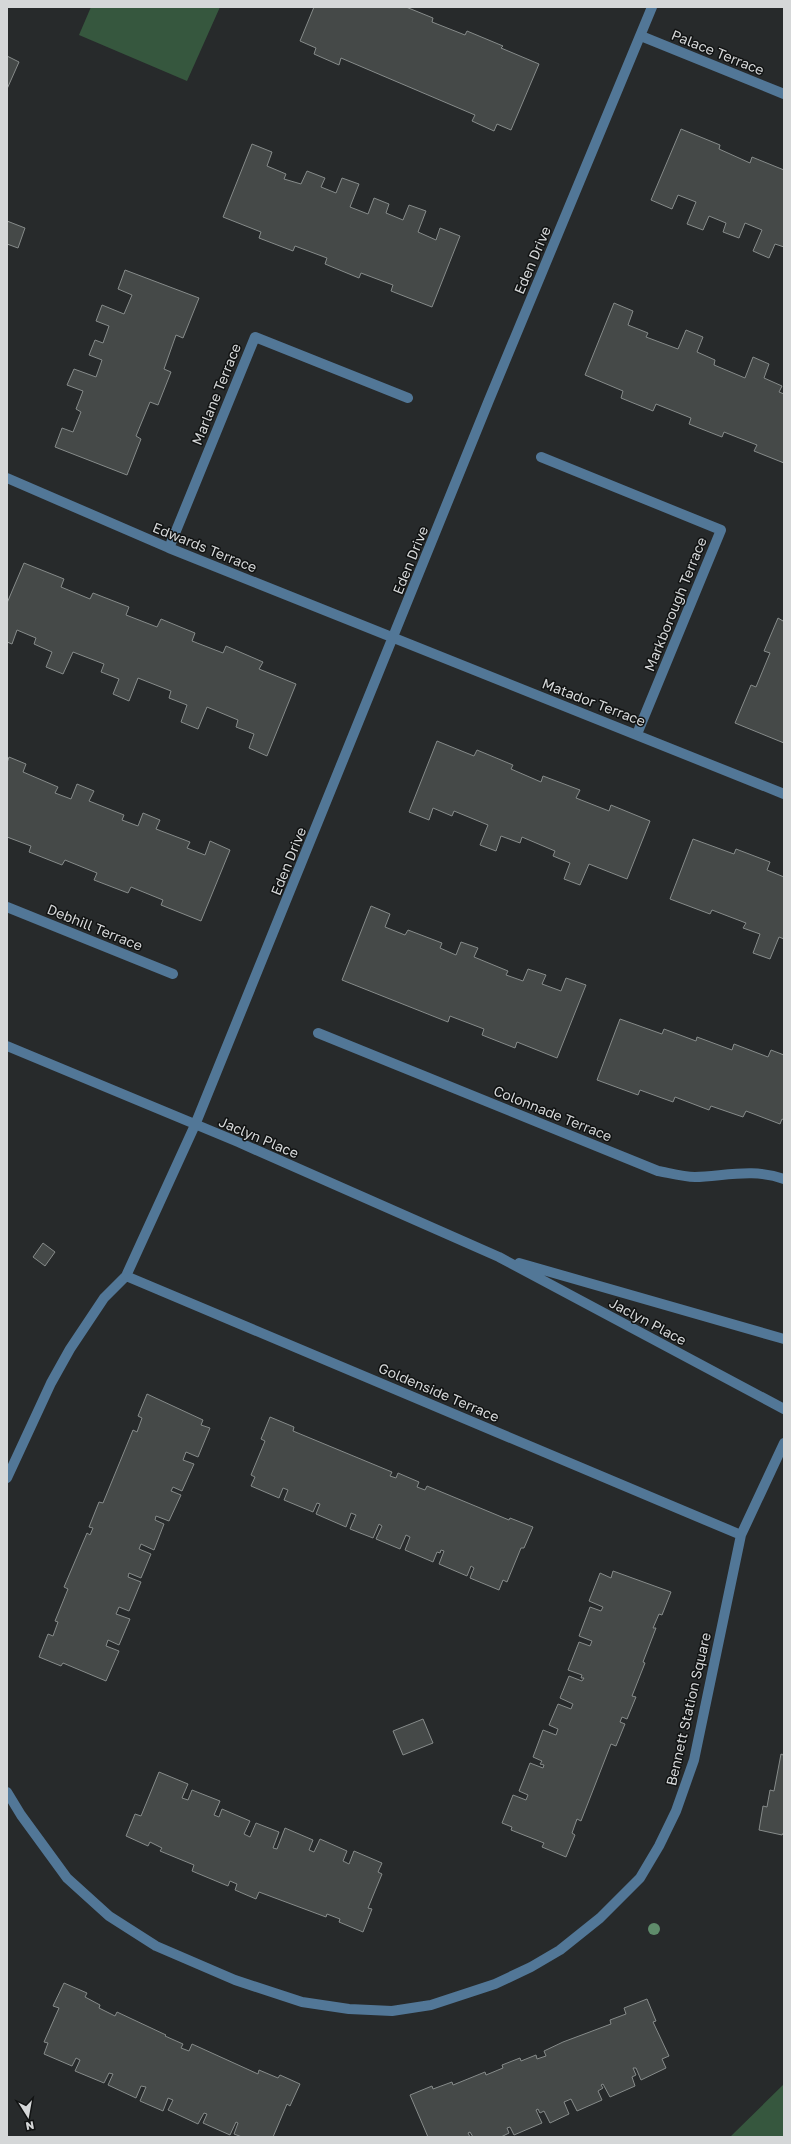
<svg xmlns="http://www.w3.org/2000/svg" width="791" height="2144" font-family="'Golos Text',sans-serif">
<style>
.green{fill:#36573e}
.building{fill:#454948;stroke:#868b8a}
.lines{fill:none;stroke-linecap:round;stroke-linejoin:round}
.minor{stroke:#527797;stroke-width:10}
.tree{fill:#5f8c6b}
.labels{text-anchor:middle;dominant-baseline:central;stroke-width:3;stroke-linejoin:round;paint-order:stroke}
.street-label{font-size:14px;fill:#d5d7d8;stroke:#111313}
</style>
<rect width="100%" height="100%" fill="#272a2b"/>
<path class="green" d="M91 7H220L187 81 79 35Z
M784 2084V2137H730Z"/>
<path class="building" d="M314 7H406L433 18 432 22 465 35 467 31 503 46 501 48 539 64 511 130 497 124 494 131 472 121 475 115 341 58 339 65 314 54 316 48 300 41Z
M7 56 19 62 7 89Z
M681 129 720 145 719 149 750 163 752 157 784 170V247L775 244 769 258 753 251 762 230 745 223 739 238 723 232 726 223 709 216 703 230 687 224 696 202 678 195 672 209 651 200Z
M252 144 272 152 267 166 286 174 284 179 301 184 307 171 325 178 321 187 336 193 342 178 359 184 350 207 368 214 374 198 389 204 386 213 403 220 409 205 426 211 418 232 436 240 440 228 460 236 432 307 391 291 393 285 361 273 359 278 325 264 327 258 295 246 293 251 259 238 261 232 223 217Z
M7 221 25 228 18 248 7 244Z
M125 270 199 298 183 338 176 335 164 369 171 372 158 405 150 402 136 436 141 439 127 475 55 447 62 428 73 432 81 412 76 409 83 391 67 385 74 369 96 377 102 360 89 355 95 340 103 343 109 326 96 321 102 305 124 314 132 295 118 289Z
M614 303 633 311 628 325 648 333 646 337 678 349 686 330 703 337 697 352 715 360 714 365 745 378 753 357 769 364 764 378 782 386 779 392 784 394V463L754 451 757 445 724 432 722 437 689 424 691 418 656 404 653 411 621 398 623 391 585 375Z
M24 563 64 579 61 587 90 599 93 593 129 607 126 615 157 627 161 619 195 633 192 641 223 653 226 646 263 662 259 669 296 684 267 756 249 748 254 734 236 727 238 720 207 707 198 729 181 722 187 705 169 698 171 691 138 678 129 701 113 694 119 679 101 672 104 664 73 652 63 674 46 667 52 652 34 644 36 638 17 630 12 644 7 642V603Z
M778 618 783 621 784 618V743L735 723 751 685 756 687 770 653 764 651Z
M437 741 474 756 477 750 513 765 511 769 541 782 543 776 580 790 576 798 609 811 611 805 650 821 627 879 589 864 580 885 564 879 570 863 553 856 555 851 522 837 520 843 501 836 496 851 480 845 488 825 454 811 452 816 433 808 429 820 409 812Z
M9 757 26 764 23 772 58 787 55 793 71 799 77 784 94 791 89 801 124 815 122 820 138 826 143 813 160 820 156 829 190 842 187 848 205 855 210 841 230 850 201 921 161 905 163 900 131 887 128 893 94 880 97 873 65 860 62 865 29 852 31 846 7 837V763Z
M693 839 734 854 736 849 770 862 767 870 784 877V939L779 937 770 959 753 953 760 934 743 928 746 923 712 910 710 914 670 899Z
M371 906 390 914 385 927 405 935 408 930 442 943 440 948 456 955 461 942 478 948 474 957 508 971 506 975 523 981 528 969 546 975 542 984 561 991 566 978 586 985 557 1058 517 1042 515 1048 482 1035 484 1029 450 1016 448 1022 342 980Z
M620 1019 662 1034 664 1029 696 1041 697 1037 732 1050 734 1044 768 1057 771 1050 784 1055V1120L782 1119 780 1124 746 1111 743 1117 711 1106 709 1110 675 1097 673 1102 640 1090 638 1095 597 1080Z
M43 1243 55 1252 45 1266 33 1257Z
M147 1394 203 1420 201 1425 210 1428 198 1457 186 1452 183 1460 194 1464 182 1491 173 1487 171 1491 181 1495 169 1521 156 1516 155 1520 164 1524 154 1550 141 1544 139 1549 151 1554 141 1578 129 1573 128 1577 141 1582 129 1611 119 1607 116 1614 130 1619 119 1645 108 1640 106 1646 119 1651 106 1681 63 1663 61 1666 39 1657 48 1634 53 1636 58 1622 55 1621 68 1589 64 1587 87 1533 90 1535 93 1528 89 1527 99 1502 103 1503 133 1430 137 1432 142 1418 138 1416Z
M270 1417 294 1427 293 1431 392 1472 390 1476 396 1478 398 1473 419 1482 417 1487 425 1490 427 1486 509 1520 510 1518 533 1527 524 1548H521L507 1582 503 1580 499 1590 470 1578 474 1568 471 1566 467 1576 439 1564 444 1551 441 1550 440 1553 437 1552 433 1562 405 1550 410 1537 406 1535 400 1549 376 1539 382 1526 379 1524 373 1538 350 1529 356 1515 351 1513 346 1527 316 1514 320 1504 317 1503 313 1512 284 1500 288 1490 283 1488 279 1498 251 1486 255 1477 251 1475 265 1441 261 1439Z
M613 1571 671 1592 662 1615 659 1614 653 1628H656L643 1662 645 1663 632 1696 636 1697 629 1714 627 1719 622 1717 620 1722 625 1724 616 1746 611 1744 581 1821 577 1819 572 1833 575 1835 566 1857 542 1847 544 1843 511 1830 512 1827 502 1823 513 1795 526 1800 528 1795 519 1791 530 1763 543 1768 544 1765 540 1764 542 1761 533 1757 543 1730 556 1735 558 1729 549 1725 558 1704 571 1709 573 1704 560 1698 569 1676 582 1681 584 1678H581L582 1675 568 1670 579 1642 590 1646 592 1641 579 1636 590 1607 601 1611 603 1607 589 1601 600 1573 611 1578Z
M423 1719 433 1743 403 1755 393 1731Z
M784 1751V1832L782 1835 759 1830 763 1806 767 1807 770 1790 774 1791 781 1754 783 1755Z
M159 1772 188 1784 182 1798 188 1800 192 1790 220 1801 214 1815 219 1817 222 1809 250 1821 244 1834 250 1837 256 1823 279 1832 273 1848 277 1849 285 1828 313 1840 309 1850 314 1852 320 1839 347 1851 343 1861 349 1864 354 1851 382 1863 378 1872 382 1874 368 1908 372 1909 363 1932 339 1922 340 1919 327 1914 326 1917 259 1892 256 1899 235 1890 237 1884 230 1881 228 1886 192 1871 194 1865 160 1851 162 1848 150 1842 148 1846 126 1836 135 1814 141 1816Z
M64 1983 87 1993 85 1997 100 2005 99 2008 115 2016 117 2012 166 2035 165 2036 183 2044 181 2048 189 2051 192 2044 258 2074 259 2070 278 2078 280 2075 300 2084 290 2106 287 2104 273 2137H242L234 2134 238 2123 236 2122 230 2135 203 2123 207 2114 204 2113 198 2124 168 2110 173 2100 168 2098 163 2111 140 2101 146 2087 141 2086 136 2098 108 2085 113 2074 109 2073 104 2083 75 2071 80 2060 76 2058 72 2066 44 2054 48 2043 44 2042 59 2008 53 2006Z
M647 1999 656 2021 653 2022 669 2056 662 2059 666 2068 641 2080 636 2068H633L636 2075 632 2077 635 2086 610 2097 603 2084 601 2085 603 2088 598 2091 602 2100 577 2111 571 2099 564 2102 569 2114 550 2123 544 2111 540 2113 538 2109 536 2110 542 2123 514 2135 510 2127 507 2128 509 2133 501 2137H473L470 2132 468 2133 470 2137H428L410 2095 432 2086 433 2089 452 2082 453 2085 485 2072 486 2075 503 2068 502 2065 520 2058 521 2061 536 2055 537 2059 546 2056 544 2051 563 2042 611 2024 610 2020 626 2014 624 2008Z"/>
<g class="lines">
<path class="minor" d="M641 36 784 94
M541 457 721 530 637 734
M7 478 169 548 784 794
M169 548 255 337 408 398
M7 907 173 974
M318 1033 658 1171C669 1173 683 1177 695 1177 725 1176 754 1168 784 1179
M7 1046 238 1142 499 1257 784 1409
M519 1263 784 1339
M126 1276 741 1535
M7 1478 51 1383 70 1349 104 1298 126 1276 195 1125 489 400 652 7
M7 1792 21 1815 67 1878 109 1916 156 1946 235 1980 302 2002 349 2009 392 2011 431 2005 495 1984 531 1967 560 1950 600 1918 640 1878 659 1846 676 1811 694 1760 741 1535 784 1443"/>
</g>
<circle class="tree" cx="654" cy="1929" r="6"/>
<g class="labels">
<g class="street-label">
<text transform="translate(718 52) rotate(22)">Palace Terrace</text>
<text transform="translate(532 260) rotate(-67)">Eden Drive</text>
<text transform="translate(216 394) rotate(-68)">Marlane Terrace</text>
<text transform="translate(205 547) rotate(22)">Edwards Terrace</text>
<text transform="translate(410 560) rotate(-68)">Eden Drive</text>
<text transform="translate(675 604) rotate(-68)">Markborough Terrace</text>
<text transform="translate(594 702) rotate(21)">Matador Terrace</text>
<text transform="translate(288 861) rotate(-68)">Eden Drive</text>
<text transform="translate(95 927) rotate(22)">Debhill Terrace</text>
<text transform="translate(553 1113) rotate(22)">Colonnade Terrace</text>
<text transform="translate(259 1137) rotate(23)">Jaclyn Place</text>
<text transform="translate(648 1321) rotate(28)">Jaclyn Place</text>
<text transform="translate(439 1392) rotate(23)">Goldenside Terrace</text>
<text transform="translate(688 1709) rotate(-77)">Bennett Station Square</text>
</g>
</g>
<rect width="791" height="2144" fill="none" stroke="#d5d7d8" stroke-width="16"/>
<g transform="translate(28 2116) rotate(169)" stroke="#111313" stroke-width="3" paint-order="stroke">
<path d="M0-3L7 15L0 10L-7 15Z" fill="#d5d7d8"/>
<text y="-6" font-size="11" font-weight="bold" text-anchor="middle" fill="#d5d7d8">N</text>
</g>
</svg>
